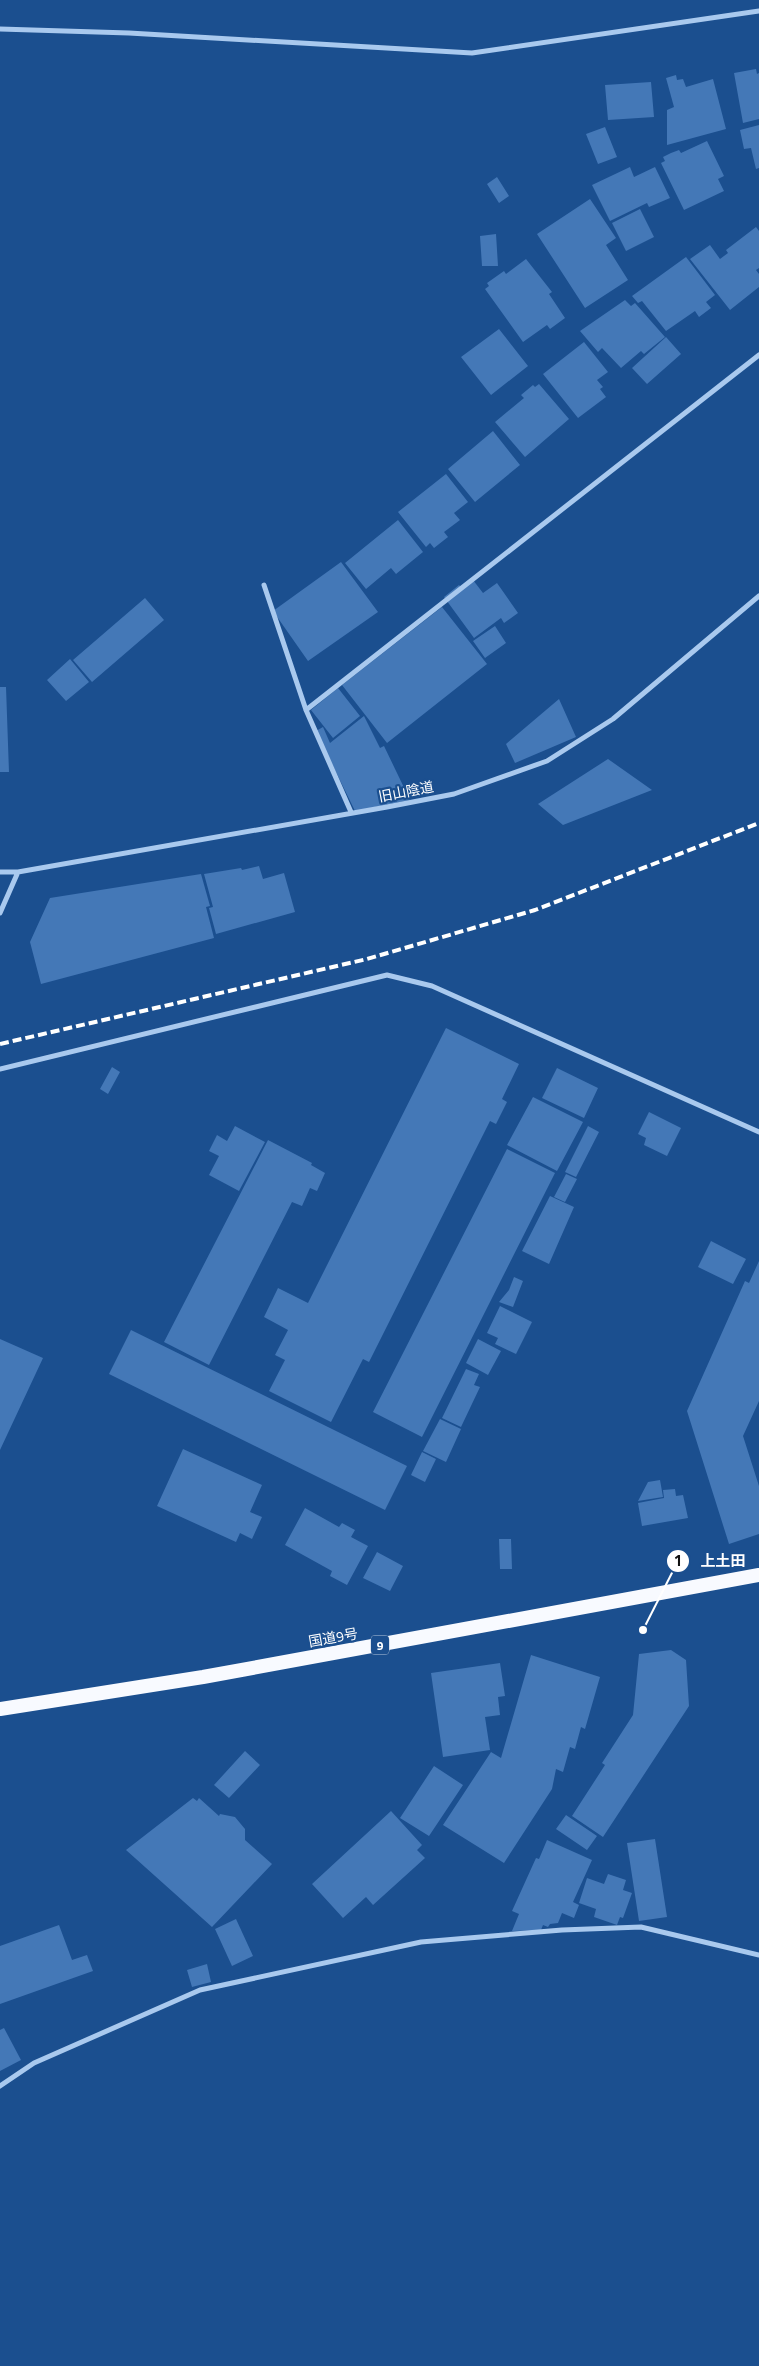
<svg xmlns="http://www.w3.org/2000/svg" width="759" height="2366" font-family="'Titillium Web','Noto Sans JP',sans-serif">
<style>
.building{fill:#4478b7}
.lines{fill:none;stroke-linecap:round;stroke-linejoin:round}
.minor{stroke:#a9c9ee;stroke-width:5}
.trunk{stroke:#f8faff;stroke-width:14}
.rail{stroke:#fff;stroke-width:4;stroke-dasharray:9 4;stroke-linecap:butt}
.labels{text-anchor:middle;dominant-baseline:central;stroke-width:4.5;stroke-linejoin:round;paint-order:stroke}
.shield{fill:#1b4f8f;stroke:#bbcadd;stroke-width:1}
.shield-label{font-size:12px;font-weight:bold;fill:#fff}
.street-label{font-size:14px;fill:#fff;stroke:#1b4f8f}
.leader{fill:none;stroke:#fff;stroke-width:2}
.callout-dot{fill:#fff;stroke:#1b4f8f;stroke-width:2}
.mark-label{font-size:15px;text-anchor:middle;font-weight:bold;fill:#111}
.callout-label{font-size:15px;text-anchor:middle;font-weight:bold;fill:#fff;stroke:#1b4f8f;stroke-width:4.5;stroke-linejoin:round;paint-order:stroke}
</style>
<rect width="100%" height="100%" fill="#1b4f8f"/>
<path class="building" d="M756 69 757 74 759 73V119L743 123 734 73Z
M676 75 677 80 683 79 686 87 713 79 726 129 667 145V110L674 107 666 78Z
M651 82 654 117 608 120 605 85Z
M759 125V168L756 169 751 148 744 149 740 130Z
M605 127 617 157 598 164 586 134Z
M707 141 724 176 718 179 724 191 684 210 661 163 665 161 663 157 671 153 679 150 681 153Z
M630 167 634 177 655 167 670 198 649 207 647 203 610 221 592 185Z
M497 177 509 196 499 203 487 184Z
M590 199 616 238 606 245 628 280 585 308 537 234Z
M640 209 654 237 626 251 612 223Z
M756 227 759 231V268L756 270 759 274V287L730 310 690 259 710 245 720 259 728 253 726 250Z
M496 234 498 266H482L480 236Z
M686 257 715 295 706 302 711 308 699 317 695 311 666 331 642 301 638 303 632 296Z
M526 259 552 292 549 294 565 318 550 329 547 325 523 342 485 289 489 286 487 283 504 271 506 274Z
M625 300 631 306 635 303 665 337 644 354 641 351 621 368 602 348 598 352 580 331Z
M499 329 528 366 491 395 461 357Z
M666 337 681 354 647 384 632 368Z
M584 342 608 372 597 380 603 387 600 389 606 397 578 418 543 374Z
M539 384 569 419 525 457 495 422 524 398 521 395 533 385 535 387Z
M493 431 520 465 475 502 448 469Z
M446 474 468 502 454 513 460 520 444 532 448 537 434 548 430 543 426 547 398 512Z
M398 520 423 552 396 574 391 568 366 589 345 563Z
M341 562 378 612 308 661 273 611Z
M473 580 483 593 497 583 518 613 504 623 501 618 474 638 444 597 459 585 462 588Z
M145 598 164 620 92 682 73 660Z
M442 607 487 664 387 743 342 685Z
M495 626 506 643 485 658 473 641Z
M70 659 89 682 66 701 47 680Z
M0 687H6L9 772H0Z
M338 688 360 716 333 738 311 710Z
M559 699 576 737 515 763 506 744Z
M364 716 380 748 384 746 410 800 355 811 316 731 323 727 330 743Z
M608 759 652 790 563 825 538 804Z
M259 866 263 879 284 873 295 912 216 934 209 908 213 907 204 874 241 868 242 870Z
M201 874 210 906 206 907 214 938 41 984 30 942 50 898Z
M446 1028 519 1064 502 1099 507 1102 496 1124 490 1121 369 1362 363 1359 331 1422 269 1391 285 1360 275 1355 288 1330 264 1317 278 1288 308 1303Z
M112 1067 120 1072 108 1094 100 1089Z
M557 1068 598 1088 584 1118 542 1098Z
M533 1097 583 1122 557 1171 507 1145Z
M649 1112 681 1128 667 1156 644 1145 646 1138 638 1134Z
M235 1126 265 1142 239 1191 209 1175 219 1156 209 1151 217 1135 227 1141Z
M588 1126 599 1132 576 1177 565 1172Z
M268 1140 312 1163 311 1165 325 1173 317 1191 310 1188 302 1206 292 1202 209 1365 164 1342Z
M507 1149 555 1173 422 1437 373 1412Z
M566 1174 577 1179 565 1202 554 1197Z
M550 1196 574 1207 549 1264 522 1251Z
M711 1241 746 1259 733 1284 698 1267Z
M759 1261V1401L743 1436 759 1486V1534L729 1544 687 1411 745 1281 749 1283Z
M514 1277 523 1281 513 1307 499 1302 509 1290Z
M500 1306 532 1322 516 1354 495 1344 498 1338 487 1333Z
M131 1330 407 1466 385 1510 109 1374Z
M0 1339 43 1358 0 1450Z
M478 1339 501 1351 488 1375 466 1363Z
M466 1369 479 1374 474 1385 480 1387 461 1427 442 1418Z
M440 1419 461 1429 446 1462 423 1451Z
M183 1449 262 1485 250 1512 262 1517 252 1539 240 1533 236 1542 157 1506Z
M422 1452 436 1459 425 1482 411 1475Z
M660 1480 663 1497 638 1501 648 1482Z
M675 1489 676 1496 683 1495 688 1518 642 1526 638 1503 664 1498 663 1490Z
M305 1508 339 1527 342 1523 355 1530 351 1537 368 1546 347 1585 330 1576 332 1571 285 1545Z
M499 1539H511L512 1569H500Z
M377 1552 403 1566 390 1591 363 1578Z
M671 1650 686 1660 689 1706 603 1837 572 1816 605 1765 602 1763 633 1715 639 1654Z
M531 1655 600 1677 585 1729 581 1727 575 1749 570 1747 563 1772 556 1769 552 1789 504 1863 443 1825 491 1752 501 1758Z
M500 1663 505 1696 498 1697 500 1715 485 1717 490 1750 443 1757 431 1673Z
M245 1751 260 1765 229 1798 214 1785Z
M434 1766 463 1785 429 1836 400 1818Z
M193 1798 197 1801 199 1798 219 1816 220 1814 235 1817 245 1829V1840L272 1864 212 1927 126 1850Z
M391 1811 422 1845 417 1850 425 1858 373 1905 366 1897 343 1918 312 1884Z
M566 1815 597 1836 587 1850 556 1829Z
M655 1839 667 1917 639 1921 627 1843Z
M547 1840 592 1860 573 1902 579 1905 574 1918 562 1913 558 1923 550 1924 548 1927 543 1925 541 1930 512 1931 519 1914 512 1911 536 1858 539 1859Z
M608 1874 626 1880 623 1890 632 1893 623 1918 620 1917 617 1925 594 1917 596 1909 579 1903 587 1878 604 1884Z
M236 1919 253 1956 232 1966 215 1929Z
M59 1925 72 1960 87 1955 93 1971 0 2004V1946Z
M207 1964 211 1982 192 1987 187 1970Z
M4 2028 21 2060 0 2071V2030Z"/>
<g class="lines">
<path class="minor" d="M0 29 129 33 472 53 759 11
M264 585 306 710 351 812
M306 710 759 355
M0 872H18L387 807 454 794 547 761 613 719 759 596
M0 913 18 872
M0 1069 387 975 432 986 759 1132
M0 2086 34 2063 200 1990 421 1942 562 1930 641 1927 759 1955"/>
<path class="trunk" d="M0 1709 203 1677 759 1575"/>
<path class="rail" d="M0 1044 367 959 535 910 759 823"/>
</g>
<g class="labels">
<rect class="shield" x="371" y="1635.5" width="18" height="19" rx="4"/>
<g class="shield-label">
<text x="380" y="1645">9</text>
</g>
<g class="street-label">
<text transform="translate(406 791) rotate(-11)">旧山陰道</text>
<text transform="translate(333 1637) rotate(-10)">国道9号</text>
</g>
</g>
<path class="leader" d="M643 1630L678 1561"/>
<g class="callout-dot">
<circle cx="643" cy="1630" r="5"/>
<circle cx="678" cy="1561" r="12"/>
</g>
<g class="mark-label">
<text x="678" y="1566">1</text>
</g>
<g class="callout-label">
<text x="723" y="1566">上土田</text>
</g>
</svg>
